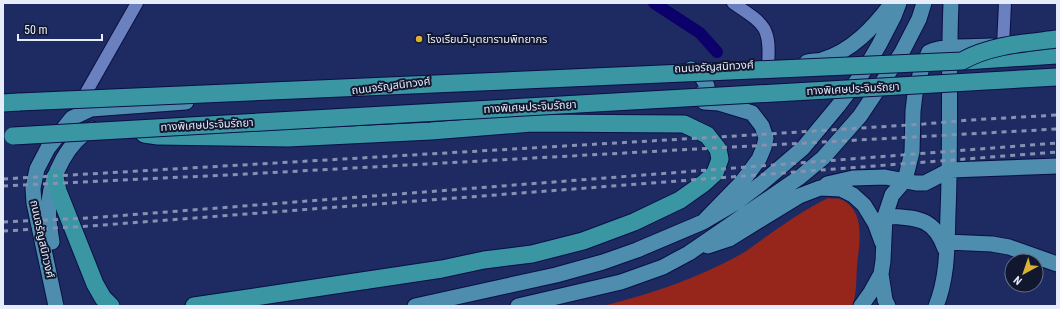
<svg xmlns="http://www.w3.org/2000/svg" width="1060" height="309" font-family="'Roboto Condensed','Noto Sans Thai',sans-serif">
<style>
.green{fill:#96251c}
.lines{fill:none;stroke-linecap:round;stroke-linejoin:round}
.canal{stroke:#0c006a;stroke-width:12}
.minor-casing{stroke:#091045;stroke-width:14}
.major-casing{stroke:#091045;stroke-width:17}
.highway-casing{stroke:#091045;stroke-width:19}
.minor{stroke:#6b80be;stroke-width:12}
.major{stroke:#4e8dae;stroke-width:15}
.highway{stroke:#3b96a4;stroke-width:17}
.rail{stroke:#8791b2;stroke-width:3;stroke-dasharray:5 5;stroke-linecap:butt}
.highway-bridge-casing{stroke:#091045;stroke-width:19;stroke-linecap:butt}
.highway-bridge{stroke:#3b96a4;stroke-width:17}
.poi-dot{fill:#dcb233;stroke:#10172f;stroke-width:1.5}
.labels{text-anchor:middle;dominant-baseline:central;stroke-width:4;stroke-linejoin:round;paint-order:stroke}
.poi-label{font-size:11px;fill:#e7ecfa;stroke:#10172f;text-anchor:start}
.street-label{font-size:11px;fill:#e7ecfa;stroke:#10172f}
</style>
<rect width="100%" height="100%" fill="#1d2b62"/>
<path class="green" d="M828 198C831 199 837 198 840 199 867 210 859 244 857 266 856 279 857 294 852 306H603C651 294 699 278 743 253 757 244 769 234 783 225 797 215 812 206 828 198Z"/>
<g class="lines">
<path class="canal" d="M654 3 700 33 717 52"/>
<g class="minor-casing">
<path id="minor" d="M733 3C764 24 771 26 768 65
M1003 46 1005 3
M79 105 137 3"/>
</g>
<g class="major-casing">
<path id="major" d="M807 62C812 61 817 61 822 60 852 51 874 27 892 3
M691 69 702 77 707 86C704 94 699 96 691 98
M827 184 853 178 885 177 916 183H925L950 170 1057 166
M885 216C915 218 934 216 945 249
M703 222 740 184 751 170 759 159 764 147 766 138 762 126 752 113 719 103 704 102
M52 242C50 228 47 215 49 201 52 175 68 141 92 129
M947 242 992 244 1009 247 1057 264
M708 246 729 239 799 196 820 188 841 189 853 195 864 205 875 223 882 242
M881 274 885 300 888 306
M56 306 34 203 33 188 37 169 48 148 72 118 91 109 186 102
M415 306 556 275 603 262 637 250 703 222 737 202 762 183 803 148 838 106 862 74 879 45 894 16 899 3
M518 306 621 282 663 267 689 253 800 177 823 158 860 116 882 83 902 52 919 19 924 3
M861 306 871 292 881 274 883 261 885 216 892 195 905 180 912 152 913 111 915 94 921 71 929 52C945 45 973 47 992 46
M936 306C948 277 947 244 948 213 951 143 948 73 951 3"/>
</g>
<g class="highway-casing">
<path id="highway" d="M964 61 1057 55
M3 103 19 102
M144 134 158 136 288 138 431 131 532 123 684 124 707 135 718 149 720 159 715 173 704 183 680 200 634 222 583 241 532 254 484 260 442 269 194 306
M55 177 58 191 95 284 103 298 111 306"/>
</g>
<use href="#minor" class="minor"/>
<use href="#major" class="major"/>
<use href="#highway" class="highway"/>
<path class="rail" d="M3 179 752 135 924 124 970 120 1057 115
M3 186 246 174 1057 129
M3 222 89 218 1057 143
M3 231 90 226 1057 152"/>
<g class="highway-bridge-casing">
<path id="highway-bridge" d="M19 102 962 61C990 45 1025 43 1057 39
M13 136 1057 77"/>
</g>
<use href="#highway-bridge" class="highway-bridge"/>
</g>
<circle class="poi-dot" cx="419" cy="39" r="4"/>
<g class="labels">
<g class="poi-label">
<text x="427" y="39">โรงเรียนวิมุตยารามพิทยากร</text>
</g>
<g class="street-label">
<text transform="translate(714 67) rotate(-3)">ถนนจรัญสนิทวงศ์</text>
<text transform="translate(391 86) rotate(-7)">ถนนจรัญสนิทวงศ์</text>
<text transform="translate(853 89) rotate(-3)">ทางพิเศษประจิมรัถยา</text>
<text transform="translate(530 107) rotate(-3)">ทางพิเศษประจิมรัถยา</text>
<text transform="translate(207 125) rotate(-3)">ทางพิเศษประจิมรัถยา</text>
<text transform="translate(42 239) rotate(78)">ถนนจรัญสนิทวงศ์</text>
</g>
</g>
<rect width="1060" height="309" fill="none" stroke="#e7ecfa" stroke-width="8"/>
<g transform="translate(1024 273) rotate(220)"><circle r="19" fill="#10172f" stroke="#666c80"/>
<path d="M0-3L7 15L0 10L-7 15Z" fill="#dcb233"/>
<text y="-6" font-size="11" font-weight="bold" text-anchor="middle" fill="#e7ecfa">N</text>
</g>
<path d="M18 34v6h84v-6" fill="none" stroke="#e7ecfa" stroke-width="2"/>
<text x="24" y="34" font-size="12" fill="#e7ecfa" stroke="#10172f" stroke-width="3" paint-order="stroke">50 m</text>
</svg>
